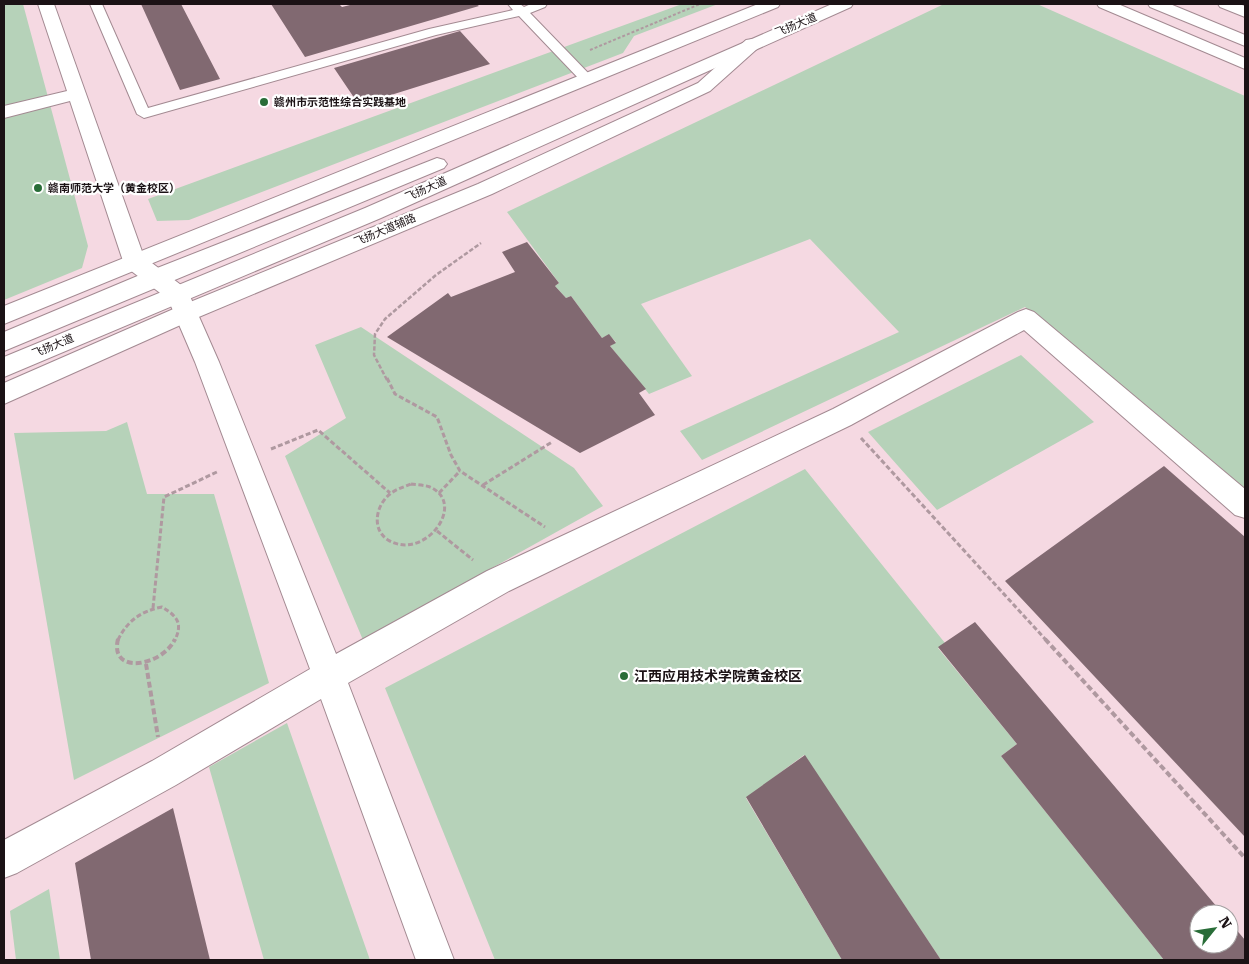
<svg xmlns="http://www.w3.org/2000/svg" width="1249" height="964" font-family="'Roboto Serif','Noto Sans SC',serif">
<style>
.green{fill:#b6d2b9}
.building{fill:#816971}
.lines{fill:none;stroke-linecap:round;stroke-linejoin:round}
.service-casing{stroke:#a38a92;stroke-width:2}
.minor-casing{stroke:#a38a92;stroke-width:2}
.tertiary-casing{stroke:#a38a92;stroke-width:2}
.primary-casing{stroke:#a38a92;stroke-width:2}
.path-far3{stroke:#af99a0;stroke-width:2;stroke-dasharray:3 2;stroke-linecap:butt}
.path-far2{stroke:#af99a0;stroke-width:2.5;stroke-dasharray:4.5 2;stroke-linecap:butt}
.path-far1{stroke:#af99a0;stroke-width:3;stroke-dasharray:5 2.5;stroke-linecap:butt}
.path{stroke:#af99a0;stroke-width:4;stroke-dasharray:6 3;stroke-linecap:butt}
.service{fill:#fff;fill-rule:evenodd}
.minor{fill:#fff;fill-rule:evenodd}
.tertiary{fill:#fff;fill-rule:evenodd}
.primary{fill:#fff;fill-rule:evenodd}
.poi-dot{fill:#296d38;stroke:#fff;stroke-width:2}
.labels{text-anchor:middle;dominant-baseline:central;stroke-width:4.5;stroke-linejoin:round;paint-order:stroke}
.far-street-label{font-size:11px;fill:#1b1215;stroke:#fff}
.far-poi-label{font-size:11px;font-weight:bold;fill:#1b1215;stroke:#fff;text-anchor:start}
.poi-label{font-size:14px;font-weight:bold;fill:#1b1215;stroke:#fff;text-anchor:start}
</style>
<rect width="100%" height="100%" fill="#f5d9e2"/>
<path class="green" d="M4 4H23L88 246 82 268 4 300Z
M682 4H718L634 36 623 53 189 220 157 221 148 199Z
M944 4H1037L1245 96V489L1025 307 702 460 680 431 899 332 810 239 641 304 692 376 649 394 610 346 616 342 609 335 602 338 571 296 566 298 555 286 559 283 507 212Z
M361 327 574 468 603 506 363 640 285 456 346 418 315 345Z
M1021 355 1094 422 937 510 868 432Z
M127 422 147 494H214L269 683 74 780 14 433 106 431Z
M805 469 945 643 938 648 1017 744 1001 756 1164 960H941L804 755 746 798 842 960H495L385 688Z
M287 723 370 960H264L209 767Z
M49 889 60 960H16L10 911Z"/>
<path class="building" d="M141 4H181L220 79 180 90Z
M271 4H339L342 7 354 4H476L479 6 305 57Z
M460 31 490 64 359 105 334 68Z
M527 242 559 283 555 286 566 298 571 296 602 338 609 334 616 343 610 346 646 389 639 393 655 415 580 453 387 337 448 293 451 297 515 272 502 252Z
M1164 466 1245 537V837L1005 581Z
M975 622 1223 914H1199V944H1229V921L1245 940V960H1164L1001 756 1017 744 938 647Z
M805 755 941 960H842L746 797Z
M173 808 210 960H91L75 863Z"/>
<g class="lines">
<g class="service-casing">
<path id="service" d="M90 4H102L148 108 429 29 513 10 508 4H520L524 7 531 4H547L545 7 530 13 593 78 586 82 581 81 519 16 436 35 144 118 137 114Z"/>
</g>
<g class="minor-casing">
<path id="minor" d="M38 4H54L144 257 185 288 189 294 219 362 336 654 487 571 833 409 1018 312 1026 309 1034 312 1245 489V518L1235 515 1024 330 851 425 509 591 348 683 454 960H416L321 699 176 785 17 873 4 878V840L152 761 310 669 195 362 168 299 126 267 123 261 70 101 4 118V106L67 91Z"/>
</g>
<g class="tertiary-casing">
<path id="tertiary" d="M758 4H780L778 7 4 324V306Z
M1097 4H1118L1245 58V69L1099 7Z
M752 39 758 40 761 44 758 48 710 91 492 194 194 319 4 404V383L178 307 478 184 698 83 746 40Z"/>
</g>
<g class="primary-casing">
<path id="primary" d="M832 4H853L851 7 381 218 4 377V357L365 208Z
M1148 4H1170L1245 35V46L1150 7Z
M1218 4H1239L1245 6V17L1220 7Z
M437 158 444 160 447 164 444 168 4 351V332L147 272Z"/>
</g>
<path class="path-far3" d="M590 50 700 4"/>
<path class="path-far2" d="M387 380 374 355 375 334 385 319 436 275 481 243"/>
<path class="path-far1" d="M387 378 395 394 437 417 451 455 460 471 545 527
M861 438 1046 640
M271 449 318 430 390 493
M411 484C417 485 425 485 430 487 468 504 424 562 388 540 371 529 376 505 390 494 396 489 404 487 411 484Z
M483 485 552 442
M439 493 460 471
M437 531 473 560
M153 608 164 497 219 471
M118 640C127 621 141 611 162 607 177 616 183 623 175 640"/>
<path class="path" d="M118 639C109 676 163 666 175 639
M1045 639 1245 858
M146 664 158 737"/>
<use href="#service" class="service"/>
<use href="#minor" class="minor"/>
<use href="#tertiary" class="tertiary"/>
<use href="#primary" class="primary"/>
</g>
<g class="poi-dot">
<circle cx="264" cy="102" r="5"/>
<circle cx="38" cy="188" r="5"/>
<circle cx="624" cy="676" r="5"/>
</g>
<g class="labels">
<g class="far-street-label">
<text transform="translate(796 25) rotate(-23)">飞扬大道</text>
<text transform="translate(426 189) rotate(-24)">飞扬大道</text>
<text transform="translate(385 230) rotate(-23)">飞扬大道辅路</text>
<text transform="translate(53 346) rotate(-23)">飞扬大道</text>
</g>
<g class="far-poi-label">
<text x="274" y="102">赣州市示范性综合实践基地</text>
<text x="48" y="188">赣南师范大学（黄金校区）</text>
</g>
<g class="poi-label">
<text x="634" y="676">江西应用技术学院黄金校区</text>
</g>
</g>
<rect width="1249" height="964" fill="none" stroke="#1b1215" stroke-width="10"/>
<g transform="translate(1214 929) rotate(60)"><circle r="24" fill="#ffffff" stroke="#a4a0a1"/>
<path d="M0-4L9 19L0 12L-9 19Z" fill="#296d38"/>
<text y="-8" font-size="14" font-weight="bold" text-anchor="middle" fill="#1b1215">N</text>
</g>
</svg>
